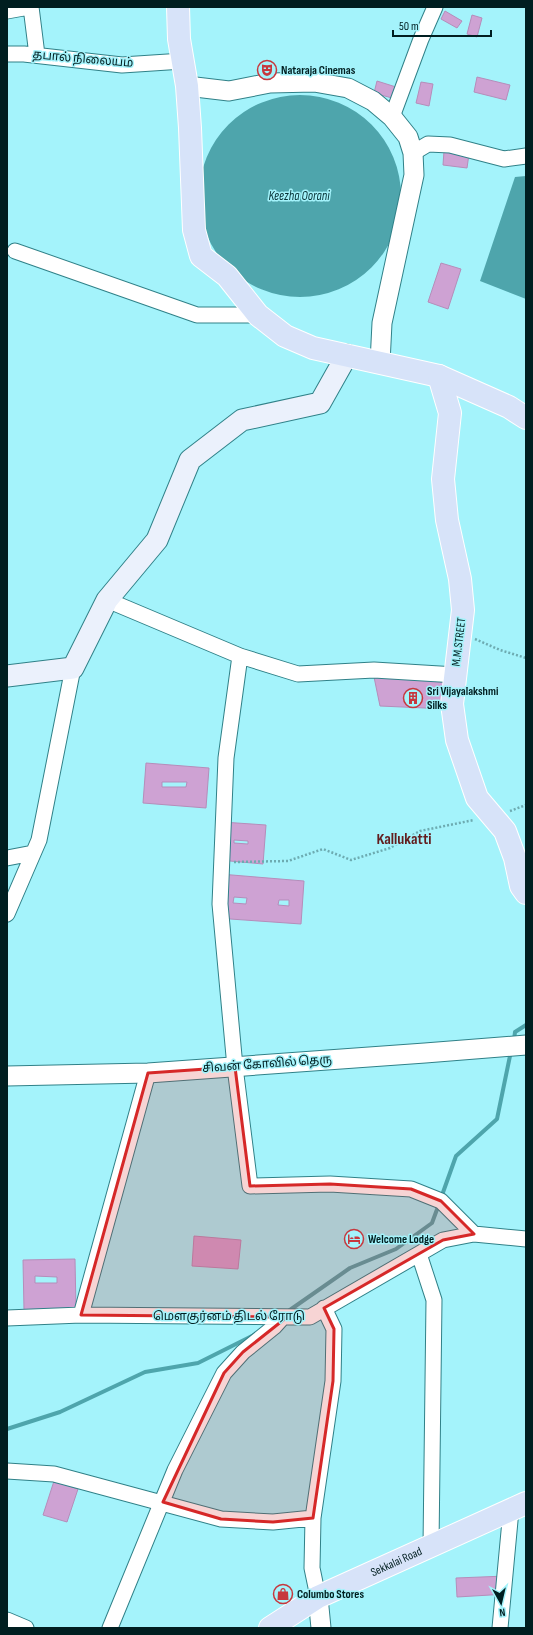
<svg xmlns="http://www.w3.org/2000/svg" width="533" height="1635" font-family="'Sofia Sans Condensed','Noto Sans Tamil',sans-serif">
<style>
.water{fill:#4ea5ac}
.lines{fill:none;stroke-linecap:round;stroke-linejoin:round}
.stream{stroke:#4ea5ac;stroke-width:4}
.building{fill:#cea2d3;stroke:#b58dba;fill-rule:evenodd}
.minor-casing{stroke:#308188;stroke-width:17}
.tertiary-casing{stroke:#308188;stroke-width:21}
.secondary-casing{stroke:#308188;stroke-width:23}
.primary-casing{stroke:#fff;stroke-width:24}
.path{stroke:#6dabb1;stroke-width:2.5;stroke-dasharray:2 2;stroke-linecap:butt}
.minor{stroke:#fff;stroke-width:15}
.tertiary{stroke:#fff;stroke-width:19}
.secondary{stroke:#ebf1fc;stroke-width:21}
.primary{stroke:#d7e3f9;stroke-width:22}
.marked{fill:#d62828;fill-opacity:0.2;stroke:#d62828;stroke-width:3;stroke-linejoin:round}
.labels{text-anchor:middle;dominant-baseline:central;stroke-width:3;stroke-linejoin:round;paint-order:stroke}
.street-label{font-size:12px;fill:#001e20;stroke:#a4f3fb}
.poi-label{font-size:12px;font-weight:bold;fill:#001e20;stroke:#a4f3fb;text-anchor:start}
.water-label{font-size:13px;font-style:italic;fill:#063135;stroke:#a4f3fb}
.district-label{font-size:16px;font-weight:bold;fill:#621d1e;stroke:#a4f3fb}
</style>
<rect width="100%" height="100%" fill="#a4f3fb"/>
<path class="water" d="M199 196a101 101 0 1 1 202 0a101 101 0 1 1-202 0Z
M526 176V299L480 281 515 177Z"/>
<g class="lines">
<path class="stream" d="M514 1040 515 1032 526 1025
M441 1198 456 1156 497 1119 511 1051
M287 1312 350 1268 396 1249 432 1223 439 1204
M7 1429 60 1412 145 1372 198 1363 254 1335"/>
</g>
<path class="building" d="M445 11 462 21 457 28 441 19Z
M472 15 482 18 477 37 467 34Z
M477 77 510 85 506 100 474 92Z
M377 81 396 87 392 98 374 93Z
M421 82 433 84 429 106 416 103Z
M444 151 469 154 467 168 443 165Z
M441 263 461 269 448 309 428 302Z
M374 677 449 681 447 709 380 706Z
M146 763 209 768 206 808 143 803ZM162 782H187L186 787H162Z
M222 822 266 825 263 864 219 860ZM234 840 248 841V844L234 843Z
M220 874 304 881 301 924 216 918ZM234 897 247 898 246 904 233 903ZM279 900H289V906L278 905Z
M194 1236 241 1240 238 1269 192 1266Z
M75 1259 76 1309 24 1310 23 1260ZM35 1276 57 1277V1283H35Z
M54 1481 78 1489 67 1522 43 1515Z
M506 1576 507 1594 457 1597 456 1578Z"/>
<g class="lines">
<g class="minor-casing">
<path id="minor" d="M31 7 37 55
M7 11 29 7
M7 54H24L122 65 183 61
M392 117 421 39 435 7
M413 153 428 144 450 145 504 159 526 156
M15 251 197 315H258
M107 600 240 656 298 674 374 670 456 675
M240 656 226 758 220 904 235 1067 250 1186 330 1184 411 1189 441 1201 474 1234
M7 858 33 853
M7 914 39 840 73 668
M419 1254 434 1300 431 1546
M81 1315 148 1073
M7 1318 81 1315 310 1317 443 1240 474 1234 526 1239
M7 1471 54 1474 221 1519 273 1522 313 1518 312 1568 318 1597
M313 1518 333 1381 334 1329 324 1308
M7 1620 26 1628
M110 1628 175 1470 224 1373 243 1352 274 1327 283 1317
M500 1628 511 1510"/>
</g>
<g class="tertiary-casing">
<path id="tertiary" d="M187 86 229 91 270 83 314 82 348 88 373 101 392 117 408 137 413 153 414 175 382 323 380 363
M7 1076 148 1073 425 1053 526 1045
M318 1597 321 1628"/>
</g>
<g class="secondary-casing">
<path id="secondary" d="M7 676 73 668 107 600 157 540 190 460 242 420 320 403 347 355"/>
</g>
<g class="primary-casing">
<g id="primary">
<path d="M178 7 179 39 187 86 190 128 194 230 201 256 227 276 258 315 285 336 313 348 439 376 509 407 526 418"/>
<path d="M439 376 450 413 443 479 447 520 460 579 463 610 452 704 457 740 477 798 505 831 515 858 521 886 526 893"/>
<path id="s1" d="M270 1628 318 1597 526 1503"/>
</g>
</g>
<path class="path" d="M475 639 500 650 526 658
M510 811 526 805
M234 862 288 861 323 849 351 860 390 848 420 831 474 820"/>
<use href="#minor" class="minor"/>
<use href="#tertiary" class="tertiary"/>
<use href="#secondary" class="secondary"/>
<use href="#primary" class="primary"/>
</g>
<path class="marked" d="M235 1067 250 1186 330 1184 411 1189 441 1201 474 1234 443 1240 324 1308 334 1329 333 1381 313 1518 273 1522 221 1519 163 1502 224 1373 243 1352 287 1317 81 1315 148 1073Z"/>
<defs>
<g id="theatre-ring" transform="scale(1)"><circle r="9.5" fill="#a4f3fb" stroke="#c7373d" stroke-width="1.5"/><path d="M-5-5.5Q0-4 5-5.5V0Q5 5 0 6Q-5 5-5 0ZM-3.3-2.5H-1v1.5H-3.3ZM1-2.5H3.3v1.5H1ZM-2.8 1Q0 5.5 2.8 1Z" fill="#c7373d"/></g>
<g id="building-ring" transform="scale(1)"><circle r="9.5" fill="#a4f3fb" stroke="#c7373d" stroke-width="1.5"/><path d="M-4-6H4V6H1V3H-1V6H-4ZM-2.5-4.3h1.7v1.8h-1.7ZM.8-4.3h1.7v1.8H.8ZM-2.5-1h1.7V.8h-1.7ZM.8-1h1.7V.8H.8Z" fill="#c7373d"/></g>
<g id="hotel-ring" transform="scale(1)"><circle r="9.5" fill="#a4f3fb" stroke="#c7373d" stroke-width="1.5"/><path d="M-6-4.5h1.5V1H6V5H4.5V3h-9V5H-6ZM-4 0a1.8 1.8 0 1 1 3.6 0ZM.5 0V-2.5h3Q6-2.5 6 0Z" fill="#c7373d"/></g>
<g id="shop-ring" transform="scale(1)"><circle r="9.5" fill="#a4f3fb" stroke="#c7373d" stroke-width="1.5"/><path d="M-5-2.5h2.3a2.7 3.5 0 0 1 5.4 0H5L5.5 6h-11ZM-1.5-2.5h3a1.5 2.3 0 0 0-3 0Z" fill="#c7373d"/></g>
</defs>
<g fill-rule="evenodd">
<use href="#theatre-ring" x="267" y="70"/>
<use href="#building-ring" x="413" y="698"/>
<use href="#hotel-ring" x="354" y="1239"/>
<use href="#shop-ring" x="283" y="1594"/>
</g>
<g class="labels">
<g class="street-label">
<text transform="translate(83 59) rotate(5)">தபால் நிலையம்</text>
<text transform="translate(459 642) rotate(-83)">M.M.STREET</text>
<text transform="translate(267 1064) rotate(-4)">சிவன் கோவில் தெரு</text>
<text x="229" y="1316">மௌகுர்னம் திடல் ரோடு</text>
<text stroke="none"><textPath href="#s1" startOffset="143">Sekkalai Road</textPath></text>
</g>
<g class="poi-label">
<text x="281" y="70">Nataraja Cinemas</text>
<text x="427" y="691">Sri Vijayalakshmi<tspan x="427" dy="14">Silks</tspan></text>
<text x="368" y="1239">Welcome Lodge</text>
<text x="297" y="1594">Columbo Stores</text>
</g>
<g class="water-label">
<text x="299" y="196">Keezha Oorani</text>
</g>
<g class="district-label">
<text x="404" y="839">Kallukatti</text>
</g>
</g>
<rect width="533" height="1635" fill="none" stroke="#001e20" stroke-width="16"/>
<g transform="translate(501 1603) rotate(172)" stroke="#a4f3fb" stroke-width="3" paint-order="stroke">
<path d="M0-3L7 15L0 10L-7 15Z" fill="#001e20"/>
<text y="-6" font-size="11" font-weight="bold" text-anchor="middle" fill="#001e20">N</text>
</g>
<path d="M393 30v6h98v-6" fill="none" stroke="#001e20" stroke-width="2"/>
<text x="399" y="30" font-size="12" fill="#001e20" stroke="#a4f3fb" stroke-width="3" paint-order="stroke">50 m</text>
</svg>
